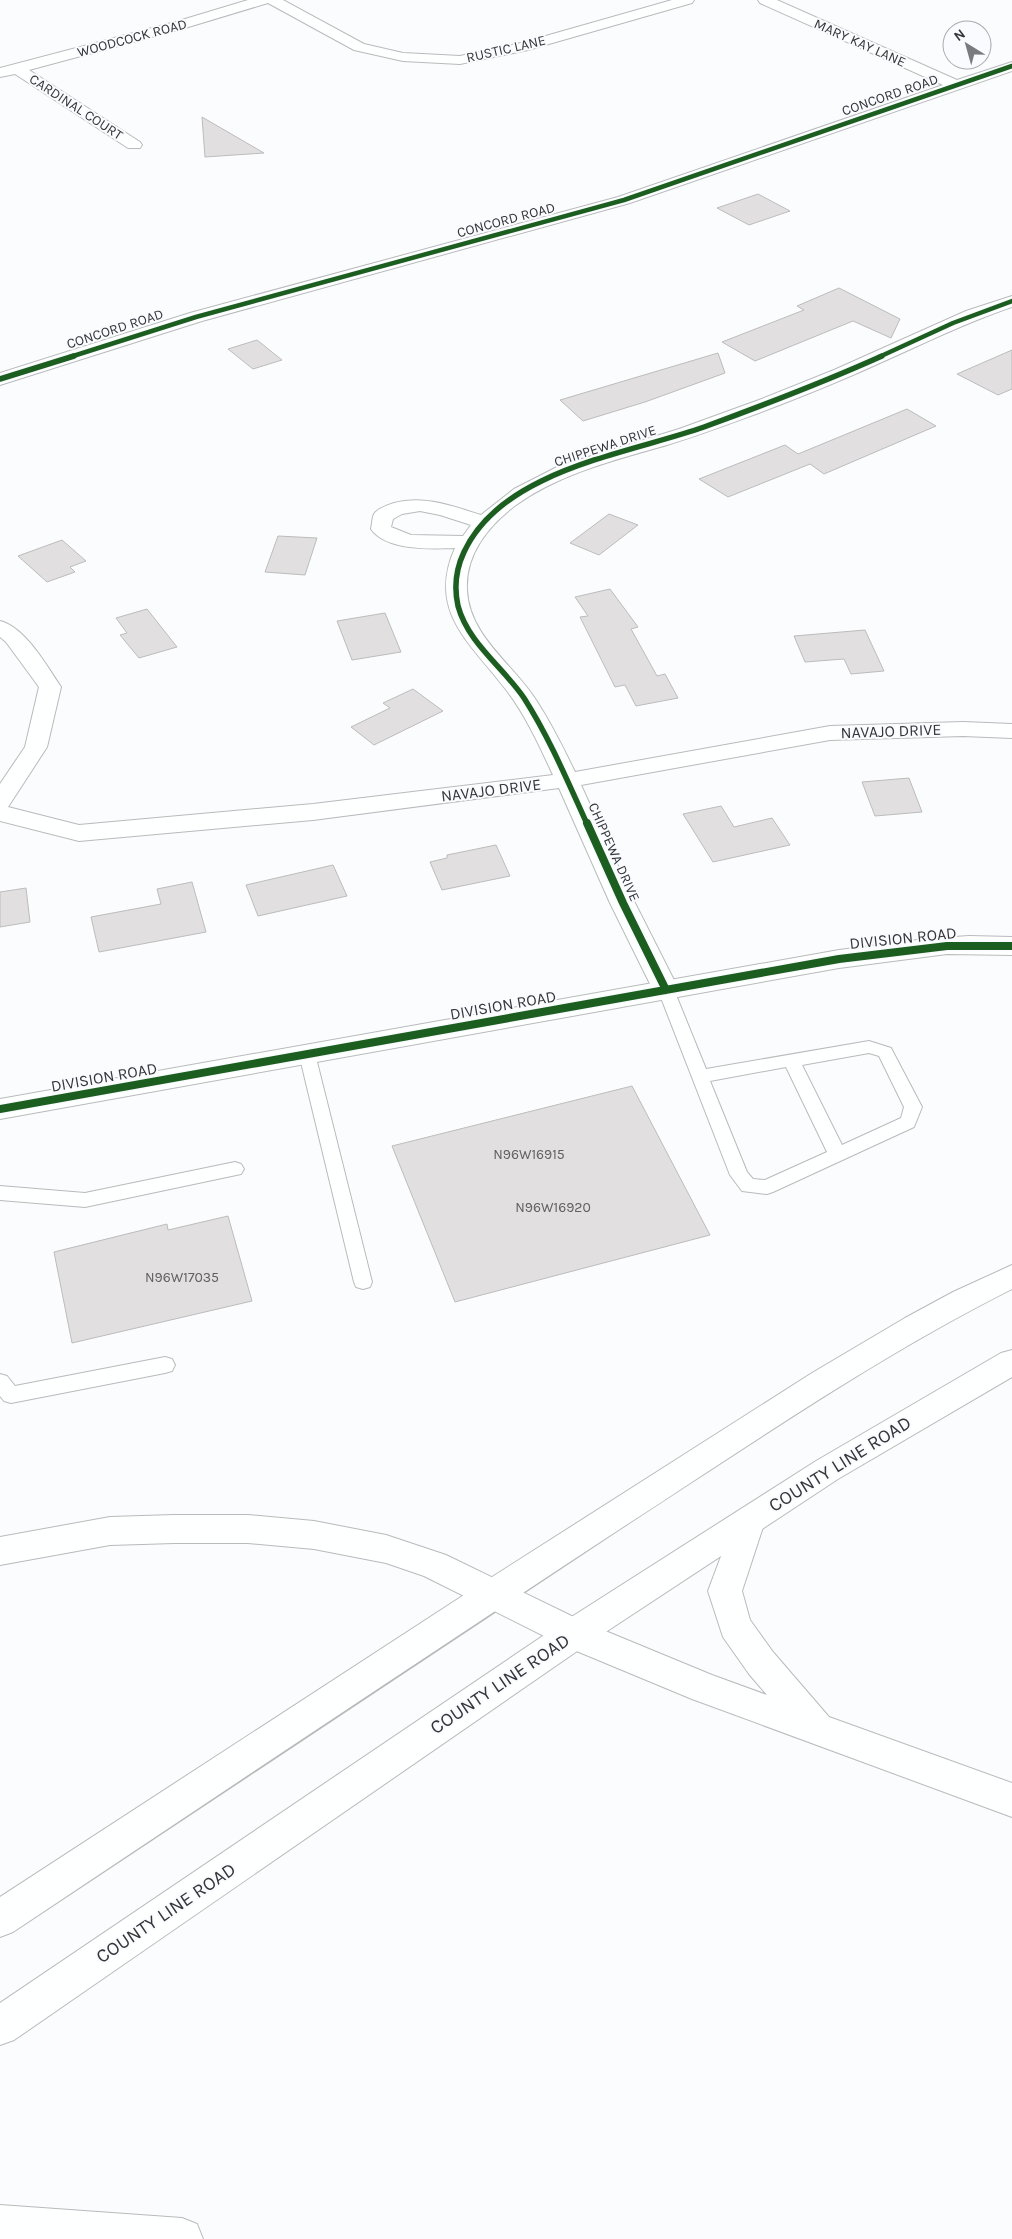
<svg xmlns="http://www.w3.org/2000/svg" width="1012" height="2239" font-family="Karla,sans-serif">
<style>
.building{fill:#e1dfdf;stroke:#bdbcbc}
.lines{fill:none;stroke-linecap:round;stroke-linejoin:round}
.service-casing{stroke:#b9babc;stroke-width:2}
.minor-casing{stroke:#b9babc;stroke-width:2}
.tertiary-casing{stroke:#b9babc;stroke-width:2}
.secondary-casing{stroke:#b9babc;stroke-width:2}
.motorway-casing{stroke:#b9babc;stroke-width:2}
.service{fill:#feffff;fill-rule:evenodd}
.minor{fill:#feffff;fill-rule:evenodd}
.tertiary{fill:#feffff;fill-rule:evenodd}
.secondary{fill:#feffff;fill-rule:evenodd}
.motorway{fill:#feffff;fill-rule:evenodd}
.cycleway-far2-casing{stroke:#fafbfe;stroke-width:6}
.cycleway-far1-casing{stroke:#fafbfe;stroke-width:8}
.cycleway-casing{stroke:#fafbfe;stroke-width:11}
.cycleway-far2{stroke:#1b5e20;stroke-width:4.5}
.cycleway-far1{stroke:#1b5e20;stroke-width:5.5}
.cycleway{stroke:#1b5e20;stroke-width:8}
.labels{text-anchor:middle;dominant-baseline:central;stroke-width:4;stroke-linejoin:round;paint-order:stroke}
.far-street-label{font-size:14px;fill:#353639;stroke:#fafbfe}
.number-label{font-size:14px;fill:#606062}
.street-label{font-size:16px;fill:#353639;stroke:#fafbfe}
.near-street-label{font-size:19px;fill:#353639;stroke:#fafbfe}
</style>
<rect width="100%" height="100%" fill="#fbfcfd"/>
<path class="building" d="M202 117 264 153 205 157Z
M758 194 790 211 749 225 717 208Z
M839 288 900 319 891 338 853 321 755 361 722 342 804 310 797 306Z
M257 340 282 360 253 369 228 349Z
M1012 350V389L998 395 957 374Z
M718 353 725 373 645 402 583 421 560 400Z
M907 409 936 426 824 474 810 464 728 497 699 479 785 445 798 454Z
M609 514 638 525 599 555 570 543Z
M278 536 317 538 305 575 265 572Z
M62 540 86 561 70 567 75 572 47 582 18 556Z
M610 589 638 627 631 629 657 676 665 674 678 698 636 706 625 685 615 687 580 617 588 616 575 597Z
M147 609 177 647 139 658 120 635 127 633 116 618Z
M385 613 401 652 352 660 337 621Z
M865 630 884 671 851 674 844 659 805 662 794 636Z
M413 689 443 711 374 745 351 727 390 708 383 703Z
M909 778 922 812 875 816 862 782Z
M721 806 734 827 772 818 790 845 713 862 683 814Z
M496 845 510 876 442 890 430 862 447 858V855Z
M333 865 347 896 258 916 246 885Z
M192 882 206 932 99 952 91 917 161 904 157 889Z
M26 888 30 922 0 927V892Z
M632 1086 710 1235 455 1302 392 1146Z
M228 1216 252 1301 72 1343 54 1252 167 1224 168 1230Z"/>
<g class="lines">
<g class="service-casing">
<path id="service" d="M666 984 672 986 674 990 706 1069 869 1041 891 1048 922 1107 914 1127 773 1192 767 1194 742 1191 730 1175 658 990 660 986ZM869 1053 879 1056 904 1107 901 1118 842 1145 802 1065ZM786 1067 827 1152 765 1180 753 1179 747 1172 710 1081Z
M307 1048 313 1050 315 1054 372 1282 370 1287 363 1289 356 1287 354 1282 299 1054 301 1050Z
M235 1162 241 1164 244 1169 241 1174 85 1207 0 1200V1186L85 1193Z
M165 1357 172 1359 175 1365 172 1371 165 1373 11 1403 4 1401 0 1396V1374L7 1376 15 1386Z"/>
</g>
<g class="minor-casing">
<path id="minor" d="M248 0H283L364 44 403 53 460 56 521 43 672 0H694L692 3 528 50 460 64 403 61 354 50 268 3 185 28 29 70 140 142 142 145 140 148H128L15 74 0 77V68L175 22Z
M758 0H777L957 80 1012 62V71L630 203 202 321 0 385V373L190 313 618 197 943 85 760 3Z
M1012 296V307C967 322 925 343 882 362 841 381 798 398 756 414 726 425 697 436 667 445 615 460 561 473 516 505 489 525 465 554 467 590 469 636 513 664 536 700 551 723 563 747 575 772L830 726 963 722 1012 724V738L963 736 830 740 581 785 635 903 679 990 675 996 666 999 657 996 653 990 610 903 559 788 313 820 79 841 0 821V784L25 747 39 687 6 642 0 637V621C25 627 47 666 61 687L47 747 8 807 79 825 313 804 553 775C540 747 526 716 507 691 473 645 426 613 455 548 432 549 386 551 371 529 372 524 372 518 374 514 378 508 388 505 394 503 424 495 452 506 481 515L514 489 559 466 679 429 759 400 834 370 966 311ZM420 511 440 515 471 525 463 536 411 535 391 527 393 519 402 514Z"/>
</g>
<g class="tertiary-casing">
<path id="tertiary" d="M969 936 1012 937V955L947 954 839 968 0 1119V1099L839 950 925 939Z"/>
</g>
<g class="secondary-casing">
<path id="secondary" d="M1012 1265V1289C875 1358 748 1446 620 1529 417 1662 215 1797 13 1932L0 1937V1897L467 1593 812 1373 905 1318 953 1292Z
M1012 1350V1377L838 1479 586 1645 14 2040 0 2045V2003L562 1623 816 1461 1001 1353Z"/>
</g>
<g class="motorway-casing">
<path id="motorway" d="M749 1507 760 1511 765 1521 742 1591 750 1620 773 1652 829 1717 1012 1783V1817L692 1699 562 1645 424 1576 386 1563 314 1549 248 1543H174L110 1545 0 1565V1537L110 1517 174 1515H248L314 1521 386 1535 446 1555 586 1623 712 1675 767 1695 749 1674 723 1637 708 1591 738 1511Z
M0 2205 182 2218 197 2224 203 2239H0Z"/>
</g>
<use href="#service" class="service"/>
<use href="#minor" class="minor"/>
<use href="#tertiary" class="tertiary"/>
<use href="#secondary" class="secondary"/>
<use href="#motorway" class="motorway"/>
<g class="cycleway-far2-casing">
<path id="cycleway-far2" d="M70 357 196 317 624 200 1012 66
M879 357 953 323 1012 301"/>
</g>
<g class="cycleway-far1-casing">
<path id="cycleway-far1" d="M0 379 74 356
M587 824C568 782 549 737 524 698 503 667 468 643 458 606 454 588 456 569 464 552 502 470 627 454 704 427 764 405 824 382 882 356"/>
</g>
<g class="cycleway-casing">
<path id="cycleway" d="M587 823 623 903 666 990
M0 1109 839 959 947 946H1012"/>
</g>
<use href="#cycleway-far2" class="cycleway-far2"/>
<use href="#cycleway-far1" class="cycleway-far1"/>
<use href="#cycleway" class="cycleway"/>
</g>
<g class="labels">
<g class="far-street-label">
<text transform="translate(132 38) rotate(-15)">WOODCOCK ROAD</text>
<text transform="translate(860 43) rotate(24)">MARY KAY LANE</text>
<text transform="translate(506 49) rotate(-13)">RUSTIC LANE</text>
<text transform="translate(890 95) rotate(-19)">CONCORD ROAD</text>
<text transform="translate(76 107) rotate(33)">CARDINAL COURT</text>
<text transform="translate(506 220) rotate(-15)">CONCORD ROAD</text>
<text transform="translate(115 329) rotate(-18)">CONCORD ROAD</text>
<text transform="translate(605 446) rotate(-18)">CHIPPEWA DRIVE</text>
<text transform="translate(614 852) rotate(66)">CHIPPEWA DRIVE</text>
</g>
<g class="number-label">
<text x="529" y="1154">N96W16915</text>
<text x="553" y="1207">N96W16920</text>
<text x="182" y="1277">N96W17035</text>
</g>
<g class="street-label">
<text transform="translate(891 731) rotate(-2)">NAVAJO DRIVE</text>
<text transform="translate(491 790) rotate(-7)">NAVAJO DRIVE</text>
<text transform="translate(903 938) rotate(-6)">DIVISION ROAD</text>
<text transform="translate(503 1005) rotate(-10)">DIVISION ROAD</text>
<text transform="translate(104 1077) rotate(-10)">DIVISION ROAD</text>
</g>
<g class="near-street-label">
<text transform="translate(840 1464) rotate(-32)">COUNTY LINE ROAD</text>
<text transform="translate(500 1684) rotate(-34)">COUNTY LINE ROAD</text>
<text transform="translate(166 1913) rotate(-34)">COUNTY LINE ROAD</text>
</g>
</g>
<g transform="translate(967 45) rotate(323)"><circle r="24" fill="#fafbfe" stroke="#abacaf"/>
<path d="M0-4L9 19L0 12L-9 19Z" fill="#7a7b7e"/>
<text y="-8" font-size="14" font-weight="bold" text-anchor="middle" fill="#353639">N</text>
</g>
</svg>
